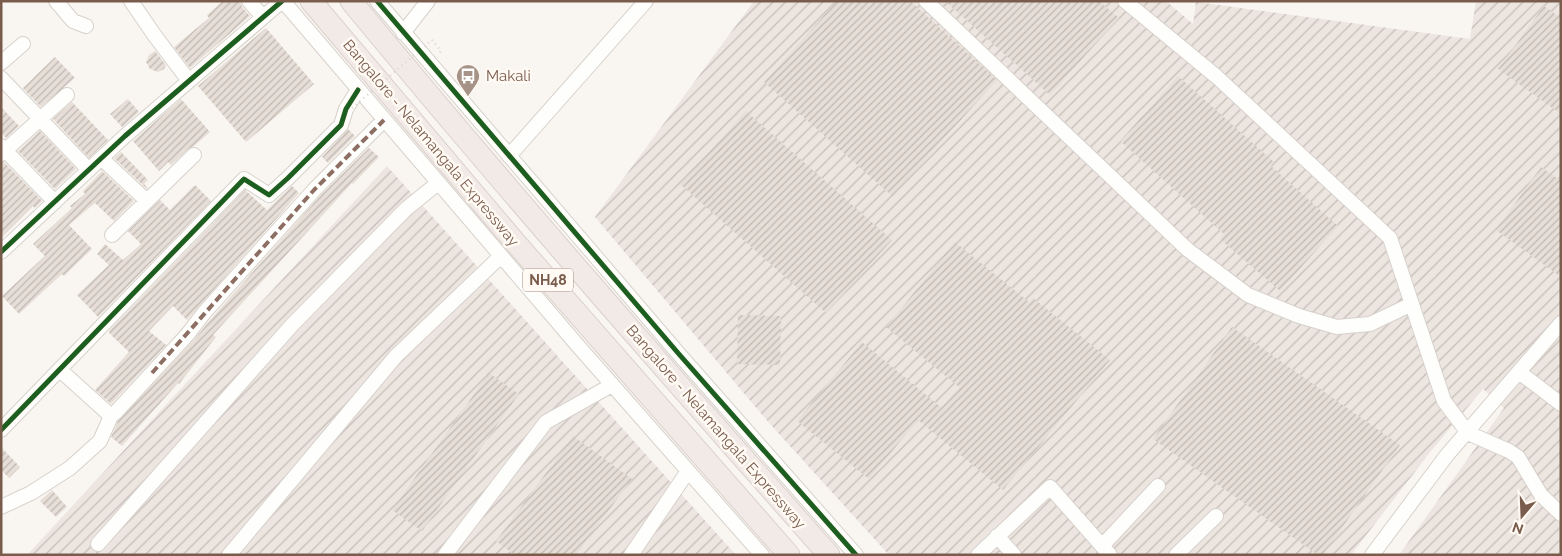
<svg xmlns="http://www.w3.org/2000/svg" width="1562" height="556" font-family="Raleway,sans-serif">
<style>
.industrial{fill:url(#industrial-furrows)}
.building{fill:url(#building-hatch)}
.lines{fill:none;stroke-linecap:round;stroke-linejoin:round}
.minor-casing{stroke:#d7d1cb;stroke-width:16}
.highway-casing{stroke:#dad1cc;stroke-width:23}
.path{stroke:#dcd5d0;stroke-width:2.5;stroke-dasharray:1 4;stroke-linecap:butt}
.minor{stroke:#fefefd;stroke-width:14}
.highway{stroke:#f2eae7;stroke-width:21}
.path-bridge{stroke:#dcd5d0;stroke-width:2.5;stroke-dasharray:1 4;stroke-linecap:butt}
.quiet{stroke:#8d6e63;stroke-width:4;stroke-dasharray:8 4;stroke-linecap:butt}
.cycleway-casing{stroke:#fffaf3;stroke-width:8}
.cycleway{stroke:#1b5e20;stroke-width:5}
.labels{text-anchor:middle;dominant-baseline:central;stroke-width:5;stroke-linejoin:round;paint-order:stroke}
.shield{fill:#fffaf3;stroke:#a28b7f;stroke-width:1}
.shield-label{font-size:14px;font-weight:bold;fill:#7a5c4d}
.poi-label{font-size:15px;fill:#7a5c4d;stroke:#fffaf3;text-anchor:start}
.street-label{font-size:15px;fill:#7a5c4d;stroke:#fffaf3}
</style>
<defs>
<pattern id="industrial-furrows" width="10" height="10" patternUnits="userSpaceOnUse" patternTransform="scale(1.25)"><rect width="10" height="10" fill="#ede5e0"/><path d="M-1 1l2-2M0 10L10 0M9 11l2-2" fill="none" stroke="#c5bdb8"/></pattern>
<pattern id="building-hatch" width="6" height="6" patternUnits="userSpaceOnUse" patternTransform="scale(1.25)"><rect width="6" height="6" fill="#e6ded7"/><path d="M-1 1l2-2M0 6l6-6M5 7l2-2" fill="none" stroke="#bfb7b1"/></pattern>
</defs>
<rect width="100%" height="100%" fill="#f9f5f0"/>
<path class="industrial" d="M754 1H1166L1193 24 1196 2 1470 39 1476 1H1561V555H1399L1504 408 1483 389 1431 451 1351 555H889L770 424 595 217Z
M387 166 736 555H27Z"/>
<path class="building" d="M223 1H240L242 7 250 16 190 68 174 47 209 18 207 15Z
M837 1H910L997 80 892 196 764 82Z
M945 1H1099L1119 18 1050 95Z
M1544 6 1561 18V114L1498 69Z
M266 28 314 84 246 142 198 86Z
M155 51 166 65 164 69 158 72 150 69 146 62 149 55Z
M55 57 75 78 41 107 23 88Z
M1178 76 1274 162 1271 166 1338 226 1280 291 1220 239 1224 234 1120 141Z
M128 99 139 112 122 127 110 114Z
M181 99 210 132 194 146 188 149 171 165 168 162 159 171 133 141Z
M72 102 108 140 89 158 53 119Z
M1 107 19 126 6 138 1 132Z
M746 111 892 240 826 313 680 184Z
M348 129 355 136 328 163 322 157Z
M40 131 76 169 55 189 18 151Z
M369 148 379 157 353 184 352 183 213 335 216 337 179 384 178 383 122 446 111 437 118 421 193 341 211 319 320 196Z
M121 152 148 180 144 184 148 188 147 189 114 158Z
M4 162 42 201 35 208 33 206 1 238V163Z
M1541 167 1561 181V277L1496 230Z
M102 171 134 201 114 221 95 203 69 225 92 249 64 276 62 274 19 314 2 296 45 256 33 244 72 208 70 206 85 194 83 191Z
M195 185 211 201 98 317 77 295 109 265 97 254 105 244 123 260 141 244 128 231 160 200 170 210Z
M292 186 299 193 187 320 173 306 149 331 166 345 111 404 95 390 129 352 109 333 110 330 245 190 267 210Z
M955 242 1029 302 1033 298 1110 360 1003 490 918 420 869 479 797 421 862 342 942 408 959 387 886 327Z
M738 315 781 316 780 365 737 364Z
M1232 327 1400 445 1323 555H1318L1153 439Z
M489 373 519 394 422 531 392 510Z
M573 436 632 479 576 555H515L496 541Z
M1 447 20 467 9 478 1 470Z
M52 490 67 507 56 517 40 501Z"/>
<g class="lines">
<g class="minor-casing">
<path id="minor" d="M56 1 73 21 86 26
M131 1 155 36 189 81
M249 1 263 17
M283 1 579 347 762 555
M377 1 678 353 856 555
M926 1 1188 250 1248 295 1299 316 1337 327 1370 324 1412 304
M1125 1 1217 77 1390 238 1444 401 1468 433 1509 451 1518 457 1541 495 1561 514
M403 33 428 1
M1 63 23 44
M1 78 89 170
M1 146 55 202
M1 154 67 95
M509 156 646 1
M101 158 147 201 194 155
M112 235 147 201
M1 252 125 136 282 1
M1519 372 1561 404
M111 416 116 412 187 335 204 313 314 190 384 120
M1 430 244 179 269 195 288 178 341 125 346 109 358 90
M1 507 31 493 70 468 100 441 111 416 60 370
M997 536 1014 555
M98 544 292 325 406 209 438 183
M1102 546 1158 486
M229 555 396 356 501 256
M445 555 546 422 612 385
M631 555 688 471
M978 555 1050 487 1110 555
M1176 555 1216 516
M1372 555 1447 455 1561 323"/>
</g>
<g class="highway-casing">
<path id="highway" d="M311 1 514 241 789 555
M351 1C506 189 667 372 829 555"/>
</g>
<path class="path" d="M432 40 441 51 439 54"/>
<use href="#minor" class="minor"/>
<use href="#highway" class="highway"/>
<path class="path-bridge" d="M352 108 432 40"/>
<path class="quiet" d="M152 373 314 190 384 120"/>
<g class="cycleway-casing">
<path id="cycleway" d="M377 1 678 353 856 555
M1 252 125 136 282 1
M1 430 244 179 269 195 288 178 341 125 346 109 358 90"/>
</g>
<use href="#cycleway" class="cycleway"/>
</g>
<defs>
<g id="bus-pin" transform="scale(1.25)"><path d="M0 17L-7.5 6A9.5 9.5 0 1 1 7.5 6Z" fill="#a69286" stroke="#fffaf3"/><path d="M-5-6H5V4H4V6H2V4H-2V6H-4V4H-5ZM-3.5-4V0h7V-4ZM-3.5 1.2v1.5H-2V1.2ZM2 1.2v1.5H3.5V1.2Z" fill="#fff"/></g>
</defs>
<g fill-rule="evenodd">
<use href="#bus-pin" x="468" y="76"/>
</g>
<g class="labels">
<rect class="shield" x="523" y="268.5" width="50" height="23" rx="4"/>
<g class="shield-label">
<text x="548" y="280">NH48</text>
</g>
<g class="poi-label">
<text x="486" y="76">Makali</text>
</g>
<g class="street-label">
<text transform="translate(431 143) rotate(50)">Bangalore - Nelamangala Expressway</text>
<text transform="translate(716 427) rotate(49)">Bangalore - Nelamangala Expressway</text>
</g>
</g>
<rect width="1562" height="556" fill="none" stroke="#7a5c4d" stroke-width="5"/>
<g transform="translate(1522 516) rotate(199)" stroke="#fffaf3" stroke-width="4" paint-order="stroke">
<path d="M0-4L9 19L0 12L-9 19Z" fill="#7a5c4d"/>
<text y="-8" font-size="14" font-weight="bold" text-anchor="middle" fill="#7a5c4d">N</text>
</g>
</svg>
